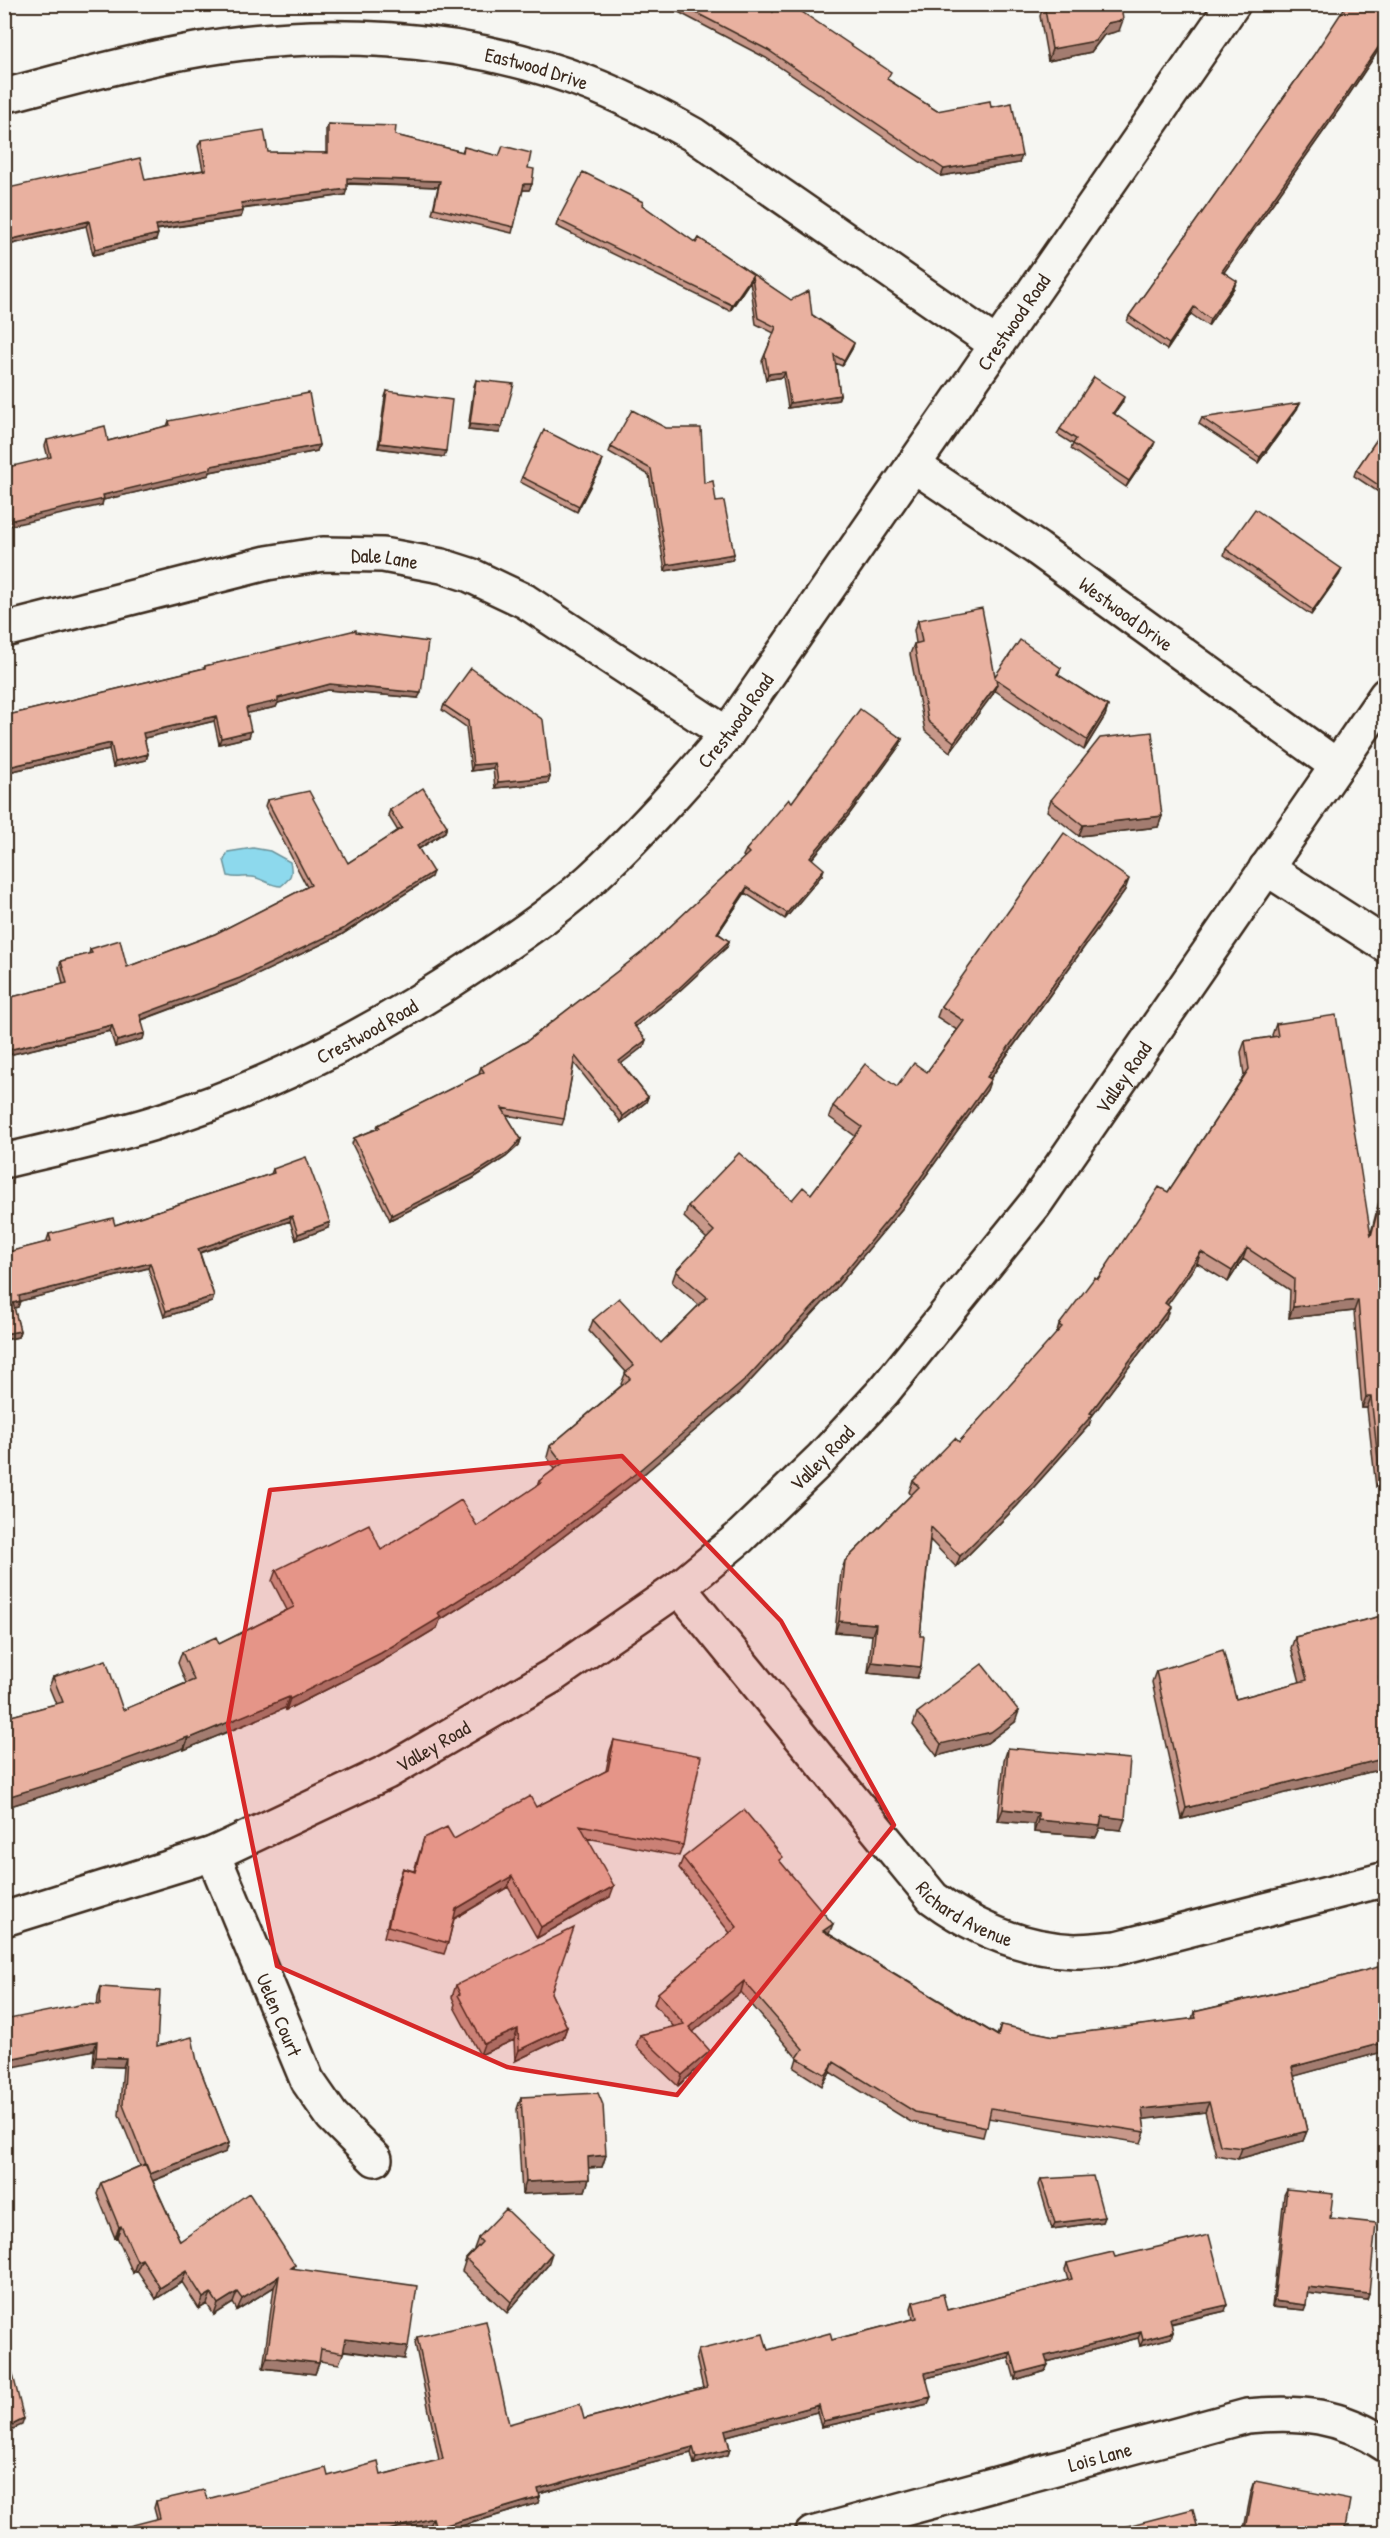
<svg xmlns="http://www.w3.org/2000/svg" width="1390" height="2538" font-family="'Patrick Hand',sans-serif">
<style>
.water{fill:#8dd9ed;stroke:#6c939a;stroke-width:1.5}
.lines{fill:none;stroke-linecap:round;stroke-linejoin:round}
.minor-casing{stroke:#3b2a1e;stroke-width:38}
.minor{stroke:#f6f6f2;stroke-width:33}
.wall{fill:#c8988a;stroke:#3b2a1e;stroke-width:1.5}
.shaded-wall{fill:#a37c70;stroke:#3b2a1e;stroke-width:1.5}
.building{fill:#e9b1a0;stroke:#3b2a1e;stroke-width:1.5}
.marked{fill:#d62828;fill-opacity:0.2;stroke:#d62828;stroke-width:4.5;stroke-linejoin:round}
.labels{text-anchor:middle;dominant-baseline:central;stroke-width:6;stroke-linejoin:round;paint-order:stroke}
.street-label{font-size:20px;fill:#3b2a1e;stroke:#f6f6f2}
</style>
<rect width="100%" height="100%" fill="#f6f6f2"/>
<filter id="ink" filterUnits="userSpaceOnUse"><feTurbulence type="fractalNoise" baseFrequency=".0167" numOctaves="2"/><feDisplacementMap in="SourceGraphic" scale="12" xChannelSelector="R" yChannelSelector="G"/><feConvolveMatrix kernelMatrix="1 2 1 2 8 2 1 2 1" color-interpolation-filters="sRGB"/></filter>
<g filter="url(#ink)">
<path class="water" d="M253 848 270 851 290 862C293 874 291 878 281 886 270 886 262 878 252 877 243 876 237 879 228 876L224 860 228 852Z"/>
<g class="lines">
<g class="minor-casing">
<g id="minor">
<path id="s1" d="M4 96C65 80 125 63 185 52 318 26 462 35 588 83 625 97 660 116 694 135L997 345"/>
<path id="s2" d="M913 465 1038 549 1337 766"/>
<path id="s3" d="M4 630 267 563 323 554 383 555 442 566 470 575 525 601 727 734"/>
<path d="M1266 868 1386 945"/>
<path id="s4" d="M4 1161C54 1149 105 1138 154 1123 270 1087 378 1031 478 963 522 934 566 904 604 867 648 825 688 780 727 734L1233 4"/>
<path id="s5" d="M679 1588 933 1898C974 1928 1023 1949 1075 1951 1088 1951 1103 1949 1117 1948L1386 1879"/>
<path id="s6" d="M213 1854 307 2080 332 2116 375 2159"/>
<path id="s7" d="M4 1919 213 1854 387 1772 552 1676 679 1588 739 1538 822 1458 884 1391 1035 1204 1386 695"/>
<path id="s8" d="M812 2534 1247 2416C1299 2411 1341 2414 1386 2445"/>
</g>
</g>
<use href="#minor" class="minor"/>
</g>
<path class="wall" d="M663 4H769L773 12 888 80 937 111 991 107 1019 163 941 176 766 58Z
M1044 4 1119 31 1104 35 1091 52 1048 61 1040 16Z
M1386 4V39L1340 108 1224 272 1234 288 1208 326 1191 314 1167 350 1127 322 1129 316 1313 56Z
M328 124 395 135 462 152 464 147 528 168 532 184 529 190H523L512 233 432 214 438 187 347 184 345 195 242 209 243 211 241 217 157 230 156 240 93 255 86 226 4 246V189L145 180 203 170 198 146 201 140 268 152 326 153V129Z
M642 205 696 243 699 238 854 343 852 349 842 366 835 363 840 395 838 400 788 408 783 377 766 380 762 361 774 333 756 324 750 281 730 311 556 226 558 220Z
M476 380 499 433 468 430 474 386Z
M387 391 444 457 378 448 385 397Z
M1122 403 1114 414 1153 447 1126 487 1071 449 1073 444 1057 434 1060 429Z
M1297 409 1258 463 1199 424 1202 418Z
M169 421 319 445 317 451 210 472 209 475 103 500 102 505 48 458 45 446 47 440 108 441 167 426Z
M1386 426V497L1354 476 1356 470Z
M611 447 704 483 716 502 734 554 732 560 665 571 649 475 609 452Z
M603 460 577 512 520 482 522 477Z
M1226 549 1342 569 1339 575 1311 615 1224 555Z
M918 620 995 676 1061 668 1058 675 1108 706 1105 716 1084 750 994 690 993 694 950 752 925 731 910 654 914 644 916 643 914 630Z
M356 632 418 698 328 690 278 703 276 707 247 713 249 737 219 744 214 721 144 738 148 754 146 760 113 767 109 749 4 773V716L204 668 205 666Z
M444 705 550 777 548 783 495 788 493 768 471 771 466 727 442 710Z
M902 739 900 745 848 816 812 859 822 875 785 919 745 893 718 933 729 941 727 947 675 995 635 1027 644 1046 621 1063 648 1097 646 1102 621 1122 574 1063 564 1119 562 1125 506 1115 521 1139 519 1145 506 1157 472 1179 390 1220 352 1144 354 1138 376 1129 378 1125 480 1074 479 1073 481 1067 527 1041 645 950 745 857 743 856 746 850 792 802Z
M267 800 348 863 398 831 388 815 390 810 447 826 445 832 419 849 431 877 341 935 238 984 142 1020 143 1039 115 1047 110 1031 4 1056V999L63 984 59 967 61 961 89 954 90 949 127 967 215 934 307 887 265 806Z
M1051 800 1162 816 1158 827 1079 836 1047 811Z
M1125 890 990 1079 987 1090 905 1205 833 1292 740 1392 631 1485 522 1568 440 1620 437 1628 377 1664 286 1710 285 1708 184 1750V1748L107 1776 4 1808V1718L56 1704 49 1687 53 1677 123 1710 186 1683 178 1663 182 1652 219 1644 287 1610 272 1581 276 1570 381 1550 477 1526 537 1486 539 1481 555 1469 547 1457 550 1446 622 1385 621 1384 626 1372 589 1331 593 1320 661 1343 699 1305 672 1282 676 1271 707 1239 684 1217 688 1206 792 1200 811 1194 855 1136 829 1117 833 1106 897 1087 927 1072 957 1030 937 1017 941 1006Z
M1276 1024 1371 1233 1386 1174V1486L1376 1487 1367 1408H1362L1354 1311 1289 1318 1290 1290 1243 1259 1228 1282 1197 1263 1167 1305 1166 1318 1092 1416 1089 1425 1017 1506 956 1567 930 1540 920 1636 921 1667 917 1678 868 1673 872 1635 835 1632 841 1572 845 1561 911 1495 909 1492 913 1481 959 1442 1056 1335 1059 1325 1168 1192 1244 1076 1241 1052 1245 1041 1273 1037 1272 1035Z
M273 1169 328 1228 296 1240 290 1221 200 1253 214 1296 212 1302 164 1317 148 1268 20 1301 18 1307 14 1308 20 1331 18 1337 4 1340V1253L48 1242 47 1240 49 1234 115 1225 271 1174Z
M1386 1615V1694L1383 1693 1386 1703V1768L1182 1819 1152 1682 1156 1671 1236 1699 1300 1682 1291 1648 1295 1637Z
M917 1713 1015 1722 987 1743 937 1756 913 1725Z
M614 1740 683 1845 679 1856 587 1838 610 1897 537 1938 508 1887 454 1919 448 1943 444 1954 384 1937 399 1879 403 1868 414 1871 424 1838 454 1839 536 1807 606 1771 610 1751Z
M1008 1748 1121 1830 1100 1828 1096 1837 1034 1832V1824L998 1821 1004 1760Z
M683 1858 781 1863 829 1934 997 2035 1001 2025 1054 2036 1192 2019 1194 2012 1318 1983 1386 1965V2051L1294 2076 1307 2131 1303 2141 1238 2159 1216 2155 1205 2112 1143 2119 1145 2132 1141 2143 988 2118 983 2137 911 2122 830 2072 822 2086 794 2068 797 2058 741 1992 693 2031 706 2061 678 2086 636 2046 640 2035 674 2027 654 2004 658 1993 730 1933 679 1868Z
M456 1985 551 1993 567 2027 563 2038 515 2061 514 2040 480 2055 454 2007 455 2004 452 1997Z
M101 1987 157 2046 197 2061 229 2143 226 2152 153 2181 180 2241 295 2265 294 2268 404 2359 344 2351 339 2364 320 2361 315 2374 263 2368 274 2287 237 2310 233 2303 214 2315 207 2304 199 2309 182 2282 156 2299 137 2270 133 2273 117 2237 115 2238 97 2194 101 2183 140 2166 119 2115 123 2067 93 2066 98 1996Z
M521 2097 606 2155 602 2167 588 2168 589 2179 585 2191 522 2194 517 2109Z
M1041 2179 1104 2217 1102 2222 1052 2229 1039 2185Z
M1287 2189 1330 2218 1369 2294 1367 2300 1308 2293 1304 2310 1272 2307 1284 2195Z
M478 2238 548 2265 507 2313 462 2271 466 2259 474 2250V2249Z
M1115 2257 1225 2311 1171 2324 1173 2332 1171 2338 1140 2346 1138 2338 1047 2362 1045 2371 1015 2380 1009 2358 926 2378 928 2404 821 2427 817 2412 727 2436 730 2449 728 2455 694 2464 691 2453 595 2478 539 2494 538 2503 436 2534H433L431 2524 157 2519 154 2508 156 2501 207 2499 328 2476 381 2475 439 2460 415 2343 417 2337 509 2424 584 2419 703 2388 696 2357 698 2350H768L832 2340 913 2319 911 2308 913 2302 947 2310 960 2307 1068 2280 1065 2270 1067 2263Z
M1255 2481 1344 2534H1243L1251 2493Z"/>
<path class="shaded-wall" d="M1123 20 1119 31 1104 35 1091 52 1048 61 1052 49 1108 23Z
M1386 36V39L1340 108 1220 278 1222 271Z
M1022 156 1019 163 941 176 944 169Z
M347 178 440 181 438 187 345 183Z
M524 184H532L529 190H522Z
M347 189 345 195 239 209 241 203Z
M243 211 241 217 153 230 156 225Z
M89 221 86 226 4 246V241Z
M158 234 156 240 93 255 95 249Z
M752 276 750 281 730 311 732 305Z
M1237 281 1234 288 1208 326 1210 319Z
M1194 307 1191 314 1167 350 1169 344Z
M854 343 852 349 842 366 844 361Z
M785 372 783 377 766 380 768 374Z
M840 395 838 400 788 408 790 403Z
M1124 397 1122 403 1111 419 1113 413Z
M1300 403 1297 409 1258 463 1260 457Z
M470 424 502 427 499 433 468 430Z
M1155 442 1153 447 1126 487 1129 481Z
M380 443 446 451 444 457 378 448Z
M319 445 317 451 210 472 209 475 103 500 102 505 4 527V522L211 466Z
M603 460 601 466 577 512 579 506Z
M734 554 732 560 665 571 667 565Z
M1342 569 1339 575 1311 615 1313 610Z
M330 684 421 693 418 698 328 690 278 703 276 707 244 714 246 708 278 698Z
M997 684 993 694 950 752 954 742Z
M1108 706 1105 716 1084 750 1087 740Z
M216 716 214 721 141 739 143 733Z
M251 731 249 737 219 744 221 738Z
M902 739 900 745 848 816 808 863 810 857Z
M111 743 109 749 4 773V768Z
M148 754 146 760 113 767 115 762Z
M495 763 493 768 471 771 473 765Z
M550 777 548 783 495 788 498 782Z
M1162 816 1158 827 1079 836 1083 825Z
M447 826 445 832 414 852 417 846Z
M824 869 822 875 785 919 787 913Z
M433 872 431 877 341 935 238 984 138 1021 140 1015Z
M1129 879 1125 890 983 1088 987 1077Z
M747 887 745 893 715 938 717 933Z
M729 941 727 947 675 995 631 1030 633 1024Z
M112 1025 110 1031 4 1056V1051Z
M145 1033 143 1039 115 1047 117 1041Z
M646 1040 644 1046 617 1067 619 1061Z
M991 1079 987 1090 905 1205 833 1292 740 1392 631 1485 522 1568 440 1620 437 1628 377 1664 286 1710 290 1699 438 1613Z
M648 1097 646 1102 621 1122 623 1116Z
M521 1139 519 1145 506 1157 472 1179 390 1220 392 1215Z
M292 1216 290 1221 196 1254 198 1249Z
M330 1222 328 1228 296 1240 298 1234Z
M1247 1248 1243 1259 1228 1282 1232 1271Z
M1201 1252 1197 1263 1161 1314 1165 1303Z
M150 1263 148 1268 17 1302 19 1296Z
M214 1296 212 1302 164 1317 166 1311Z
M1358 1300 1354 1311 1289 1318 1293 1307Z
M20 1301 18 1307 11 1309 13 1303Z
M1170 1307 1166 1318 1092 1416 1089 1425 1017 1506 956 1567 960 1556 1090 1413Z
M20 1331 18 1337 4 1340V1334Z
M1366 1397H1371L1367 1408H1362Z
M1380 1476H1386V1486L1376 1487Z
M839 1621 876 1624 872 1635 835 1632Z
M872 1662 921 1667 917 1678 868 1673Z
M289 1697 285 1708 184 1750 188 1739Z
M1019 1711 1015 1722 987 1743 937 1756 941 1744Z
M188 1737 184 1748 107 1776 4 1808V1798Z
M1386 1758V1768L1182 1819 1186 1808Z
M1003 1809 1038 1813 1034 1824 998 1821Z
M1102 1816 1125 1819 1121 1830 1100 1828 1096 1837 1034 1832 1038 1820Z
M512 1876 508 1887 452 1920 456 1909Z
M614 1886 610 1897 537 1938 541 1927Z
M833 1924 829 1934 823 1931Z
M744 1981 741 1992 686 2038 689 2027Z
M567 2027 563 2038 515 2061 519 2050Z
M518 2029 514 2040 480 2055 484 2044Z
M97 2041 94 2050 4 2069V2060Z
M1386 2042V2051L1288 2078 1292 2067Z
M710 2051 706 2061 678 2086 682 2075Z
M96 2057 126 2058 123 2067 93 2066Z
M834 2062 830 2072 822 2086 826 2075Z
M1209 2102 1205 2112 1138 2120 1142 2109Z
M1307 2131 1303 2141 1238 2159 1242 2148Z
M229 2143 226 2152 147 2183 150 2174Z
M606 2155 602 2167 584 2168 588 2157Z
M589 2179 585 2191 522 2194 526 2182Z
M1104 2217 1102 2222 1052 2229 1055 2223Z
M121 2226 117 2237 115 2238 119 2227Z
M552 2253 548 2265 507 2313 511 2302Z
M142 2259 137 2270 133 2273 137 2261Z
M186 2271 182 2282 156 2299 160 2288Z
M279 2276 274 2287 237 2310 242 2299Z
M1308 2287 1369 2294 1367 2300 1306 2293Z
M237 2292 233 2303 214 2315 218 2304Z
M211 2293 207 2304 199 2309 203 2298Z
M1274 2301 1306 2305 1304 2310 1272 2307Z
M1227 2305 1225 2311 1168 2324 1170 2318Z
M1141 2332 1138 2338 1043 2363 1045 2356Z
M1173 2332 1171 2338 1140 2346 1143 2340Z
M346 2339 408 2347 404 2359 341 2350Z
M1011 2352 1009 2358 922 2379 925 2373Z
M267 2357 319 2363 315 2374 263 2368Z
M1048 2365 1045 2371 1015 2380 1017 2373Z
M931 2397 928 2404 821 2427 823 2421Z
M819 2405 817 2412 723 2437 725 2430Z
M24 2419 22 2425 4 2433V2429Z
M693 2447 691 2453 595 2478 535 2495 538 2489 598 2472Z
M730 2449 728 2455 694 2464 696 2458Z
M540 2497 538 2503 434 2534 436 2528Z
M433 2518 431 2524 396 2534H374Z"/>
<path class="building" d="M679 4H769L773 12 778 4H790L891 72 887 79 937 111 990 101 991 107 1012 103 1022 156 944 169 768 50Z
M1044 4H1121L1123 20 1108 23 1095 41 1052 49Z
M1347 4H1386V36L1342 101 1222 271 1237 281 1210 319 1194 307 1169 344 1129 316 1313 56Z
M328 124 396 126 395 135 463 152 464 147 499 156 503 146 531 153 528 168 534 169 532 184H524L514 227 434 208 440 181 347 178V189L241 203 243 211 156 225 158 234 95 249 89 221 4 241V189L140 158 145 180 206 170 201 140 264 130 268 152 328 153Z
M583 172 643 202 642 205 696 243 699 238 791 300 809 291 812 315 854 343 844 361 834 355 840 395 790 403 785 372 768 374 765 355 776 327 758 318 752 276 732 305 558 220Z
M1094 377 1124 397 1113 413 1155 442 1129 481 1073 444 1076 439 1060 429Z
M476 380 514 384 502 427 470 424Z
M387 391 452 400 446 451 380 443Z
M309 393 319 445 211 466V469L103 495 104 499 4 522V468L51 457 47 440 105 426 108 441 170 425 169 421Z
M1300 403 1260 457 1202 418Z
M632 410 666 428H701L704 483 713 481 716 502 724 501 734 554 667 565 651 469 611 447Z
M1386 426V490L1356 470Z
M544 430 603 460 579 506 522 477Z
M1255 509 1342 569 1313 610 1226 549Z
M982 608 995 676 1020 640 1061 668 1057 674 1108 706 1087 740 996 679 997 684 954 742 928 721 914 644 922 642 918 620Z
M356 630V632L428 642 421 693 330 684 278 698V701L246 708 251 731 221 738 216 716 143 733 148 754 115 762 111 743 4 768V716L205 668V666Z
M471 668 543 720 550 777 498 782 495 763 473 765 468 721 444 705Z
M860 709 902 739 850 810 810 857 824 869 787 913 747 887 717 933 729 941 677 990 633 1024 646 1040 619 1061 648 1097 623 1116 575 1056 564 1119 502 1108 521 1139 509 1152 474 1174 392 1215 354 1138 380 1128 378 1125 484 1072 481 1067 527 1041 645 950 749 853 746 850 789 799 792 802Z
M1152 732 1162 816 1083 825 1051 800 1100 738Z
M4 778 7 789H4Z
M423 788 447 826 417 846 433 872 343 929 240 978 140 1015 145 1033 117 1041 112 1025 4 1051V999L67 983 61 961 92 953 90 949 120 940 127 967 215 934 311 885 267 800 309 791 348 863 402 828 390 810Z
M1064 833 1129 879 987 1077 991 1079 909 1194 837 1281 744 1381 635 1474 526 1557 438 1613 441 1617 381 1653 290 1699 289 1697 188 1739V1737L111 1765 4 1798V1718L63 1702 53 1677 106 1660 123 1710 194 1680 182 1652 216 1637 219 1644 294 1607 276 1570 369 1524 381 1550 461 1500 477 1526 541 1483 539 1481 563 1463 550 1446 630 1379 625 1373 634 1366 593 1320 619 1298 661 1343 707 1297 676 1271 714 1231 688 1206 739 1153 792 1200 803 1187 811 1194 862 1127 833 1106 865 1064 897 1087 914 1063 927 1072 964 1021 941 1006Z
M1336 1015 1371 1236 1386 1179V1476H1380L1371 1397H1366L1358 1300 1293 1307 1294 1279 1247 1248 1232 1271 1201 1252 1165 1303 1170 1307 1090 1413 1093 1414 1022 1495 960 1556 931 1527 920 1636H924L921 1667 872 1662 876 1624 839 1621 845 1561 919 1487 913 1481 955 1438 959 1442 1062 1327 1059 1325 1095 1277 1098 1279 1159 1187 1168 1192 1249 1069 1245 1041 1278 1036 1276 1024Z
M306 1157 330 1222 298 1234 292 1216 198 1249 214 1296 166 1311 150 1263 19 1296 20 1301 13 1303 20 1331 4 1334V1253L51 1241 49 1234 113 1218 115 1225 274 1173 273 1169Z
M1386 1615V1681L1379 1677 1386 1703V1758L1186 1808 1156 1671 1223 1650 1236 1699 1307 1680 1295 1637Z
M982 1664 1019 1711 991 1732 941 1744 917 1713Z
M614 1740 701 1756 683 1845 580 1825 614 1886 541 1927 512 1876 456 1909 448 1943 388 1926 403 1868 415 1872 424 1838 447 1827 454 1839 530 1796 536 1807 608 1770Z
M1008 1748 1130 1759 1125 1819 1102 1816 1100 1826 1038 1820V1813L1003 1809Z
M744 1810 783 1857 779 1860 833 1924 823 1931 998 2036 1001 2025 1054 2036 1196 2018 1194 2012 1318 1983 1386 1965V2042L1292 2067 1307 2131 1242 2148 1220 2145 1209 2102 1142 2109 1145 2132 991 2108 987 2127 915 2112 834 2062 826 2075 797 2058 803 2049 744 1981 689 2027 710 2051 682 2075 640 2035 684 2024 658 1993 737 1927 683 1858Z
M574 1928 551 1993 567 2027 519 2050 518 2029 484 2044 458 1995 460 1994 456 1985Z
M101 1987 160 1991 157 2046 192 2037 197 2061 229 2143 150 2174 123 2105 126 2058 96 2057 97 2041 4 2060V2020L84 2004 100 2005Z
M598 2093 603 2105 606 2155 588 2157 589 2179 526 2182 521 2097Z
M145 2164 180 2241 249 2193 295 2265 291 2268 417 2286 408 2347 346 2339 343 2353 321 2349 319 2363 267 2357 279 2276 242 2299 237 2292 218 2304 211 2293 203 2298 186 2271 160 2288 142 2259 137 2261 121 2226 119 2227 101 2183Z
M1093 2176 1104 2217 1055 2223 1041 2179Z
M1287 2189 1333 2194 1330 2218 1376 2223 1369 2294 1308 2287 1306 2305 1274 2301Z
M506 2209 552 2253 511 2302 466 2259 482 2242 478 2238Z
M1209 2235 1227 2305 1170 2318 1173 2332 1143 2340 1141 2332 1045 2356 1048 2365 1017 2373 1011 2352 925 2373 931 2397 823 2421 819 2405 725 2430 730 2449 696 2458 693 2447 598 2472 538 2489 540 2497 436 2528 433 2518 374 2534H98L160 2518 156 2501 204 2490 207 2499 326 2468 328 2476 378 2462 381 2475 443 2459 417 2337 486 2321 509 2424 580 2404 584 2419 707 2387 698 2350 763 2334 768 2350 830 2333 832 2340 917 2318 913 2302 943 2294 947 2310 960 2307 1072 2279 1067 2263 1113 2252 1115 2257Z
M8 2355 24 2419 4 2429V2356Z
M1255 2481 1350 2500 1344 2534H1245Z
M1193 2509 1199 2534H1100V2533Z"/>
</g>
<path class="marked" d="M622 1456 781 1621 894 1825 677 2095 507 2067 277 1966 228 1725 270 1490Z"/>
<g class="labels">
<g class="street-label">
<text stroke="none"><textPath href="#s1" startOffset="542">Eastwood Drive</textPath></text>
<text stroke="none"><textPath href="#s4" startOffset="1359">Crestwood Road</textPath></text>
<text stroke="none"><textPath href="#s3" startOffset="390">Dale Lane</textPath></text>
<text stroke="none"><textPath href="#s2" startOffset="260">Westwood Drive</textPath></text>
<text stroke="none"><textPath href="#s4" startOffset="873">Crestwood Road</textPath></text>
<text stroke="none"><textPath href="#s4" startOffset="387">Crestwood Road</textPath></text>
<text stroke="none"><textPath href="#s7" startOffset="1436">Valley Road</textPath></text>
<text stroke="none"><textPath href="#s7" startOffset="950">Valley Road</textPath></text>
<text stroke="none"><textPath href="#s7" startOffset="464">Valley Road</textPath></text>
<text stroke="none"><textPath href="#s5" startOffset="436">Richard Avenue</textPath></text>
<text stroke="none"><textPath href="#s6" startOffset="174">Uelen Court</textPath></text>
<text stroke="none"><textPath href="#s8" startOffset="298">Lois Lane</textPath></text>
</g>
</g>
<rect width="1390" height="2538" fill="none" stroke="#f6f6f2" stroke-width="24"/>
<rect x="12" y="12" width="1366" height="2514" fill="none" stroke="#3b2a1e" stroke-width="2" filter="url(#ink)"/>
</svg>
